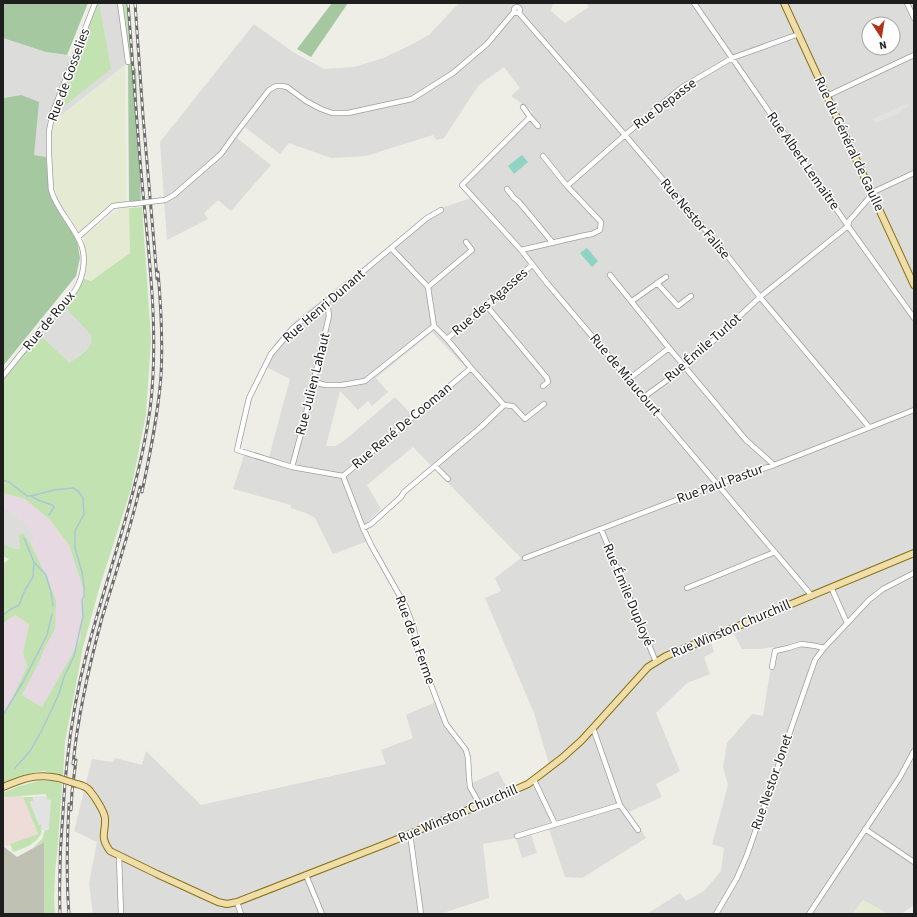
<svg xmlns="http://www.w3.org/2000/svg" width="917" height="917" font-family="'Source Sans 3',sans-serif">
<style>
.residential{fill:#dcdcdb;fill-rule:evenodd}
.commercial{fill:#eddcd7}
.industrial{fill:#e6d9e1}
.construction{fill:#bfc1b2}
.farmland{fill:#e5ead3}
.grass{fill:#c2e2b2}
.forest{fill:#a5c8a0}
.pitch{fill:#8ed3c4}
.parking{fill:#e2e2e2}
.lines{fill:none;stroke-linecap:round;stroke-linejoin:round}
.stream{stroke:#acc6d6;stroke-width:1.5}
.minor-casing{stroke:#9f9f9f;stroke-width:6}
.major-casing{stroke:#867313;stroke-width:8}
.minor{stroke:#fff;stroke-width:4.5}
.major{stroke:#f0dda9;stroke-width:6}
.rail-casing{stroke:#6c6c6c;stroke-width:3}
.rail{stroke:#fff;stroke-width:1.5;stroke-dasharray:4.5;stroke-linecap:butt}
.minor-bridge-casing{stroke:#9f9f9f;stroke-width:6;stroke-linecap:butt}
.major-bridge-casing{stroke:#867313;stroke-width:8;stroke-linecap:butt}
.minor-bridge{stroke:#fff;stroke-width:4.5}
.major-bridge{stroke:#f0dda9;stroke-width:6}
.labels{text-anchor:middle;dominant-baseline:central;stroke-width:3;stroke-linejoin:round;paint-order:stroke}
.street-label{font-size:14px;fill:#1e1e1e;stroke:#fff}
</style>
<rect width="100%" height="100%" fill="#eeede6"/>
<path class="residential" d="M97 3H119L125 65 54 121 46 157 34 156 21 95 4 98 3 38 46 52 70 56 58 107Z
M459 3H553L551 11 565 23 589 7 586 3H914V905L901 914H888L863 900 853 914H647L680 893 686 901 704 891 721 871 724 848 712 844 728 785 723 767 727 743 752 714 763 716 774 647 759 649H742L734 634 711 642 714 652 704 657 710 674 687 683 656 713 680 771 656 784 662 797 629 812 646 838 582 878 565 877 549 829 531 834 537 853 522 858 516 838 483 844 489 898 440 914H93L89 883 97 842 74 831 92 759 113 762 115 758 142 765 146 751 201 805 386 764 381 750 413 738 406 715 440 700 449 723 467 749 470 772 472 783 498 771 511 795 534 785 551 771 534 713 485 598 501 591 495 578 521 558 413 447 367 485 381 509 362 527 368 541 333 554 315 518 306 513 291 508V505L233 489 246 450 269 457 290 379 262 365 276 342 294 322 344 282 441 208 471 198 459 185 533 112 511 96 520 88 504 67 478 86 444 138 436 140 433 135 366 156 331 158 289 143 280 154 245 127 237 138 271 165 231 211 218 200 204 213 208 219 167 240 160 142 254 24 293 52 324 69 354 67 383 58 409 46 429 35ZM869 24H893V48H869ZM432 332 468 370 410 413 395 397 345 440 335 446H326L340 391 358 410 368 401 372 406 388 392 376 378Z
M63 305 88 332 92 337V340L91 346 70 363 39 334Z
M3 508 10 511 24 522 35 537 31 544 23 533 21 549 12 548 3 544Z"/>
<path class="commercial" d="M3 795 6 797 22 795 38 834 4 847 3 846Z"/>
<path class="industrial" d="M3 493 25 499 50 520 69 545 84 591 80 640 42 707 22 695 37 665 45 647 56 600 45 573 31 544 35 537 24 522 10 511 3 508Z
M15 615 29 624 23 653 27 666 11 701 3 714V623Z"/>
<path class="construction" d="M44 842V914H3V846L17 857Z"/>
<path class="farmland" d="M125 65 126 204 129 208 130 253 91 281 82 275 84 242 83 236 125 204H112L88 228 79 231 58 201 53 181 51 124Z
M863 900 888 914H853Z"/>
<path class="grass" d="M97 3H99L111 69 60 109 55 106Z
M121 3H127L132 65 128 62Z
M142 207 151 339 146 414 131 489 99 589 83 647 65 742 63 776 44 771 26 774 3 783V714L11 701 27 666 23 653 29 624 15 615 3 623V564L9 559 3 556V544L12 548 20 549 19 535 23 533 31 544 46 575 56 600 55 629 45 647 38 664 22 695 42 707 80 640 84 591 69 545 50 520 25 499 3 493V380L37 339 39 334 70 363C78 356 97 347 90 334L63 305 83 278 91 281 130 253 129 208Z
M38 781H53L62 784 58 844 55 872 54 899 55 914H44V842L33 848 42 839 45 830H48L46 794 6 797 4 796 3 793 16 787Z
M23 797H33V801L30 802 39 825 42 824C41 827 42 831 41 834 36 844 23 849 13 852L10 844 38 834Z"/>
<path class="forest" d="M3 3H88L67 55 46 52 3 38Z
M332 3H348L311 57 297 49Z
M128 62 136 69 141 203 129 204Z
M3 87 4 98 21 95 39 102 34 155 46 157 49 192 56 207 77 240 80 258 76 276 3 366Z"/>
<path class="pitch" d="M522 155 528 162 514 174 508 166Z
M587 248 598 261 592 267 580 253Z"/>
<path class="parking" d="M908 103 909 106 900 111 899 113 876 123 873 119Z
M47 796V799L51 800 49 830H41L42 824 39 825 30 803 33 801V797Z"/>
<g class="lines">
<path class="stream" d="M3 480 9 482 27 496H31L38 500 52 505 54 507 49 515
M35 563 46 575 51 592 53 606
M3 615 11 609 19 605 25 590 33 577 34 562 24 538
M3 715 23 682 47 635 52 614
M15 768 30 751 42 730 59 694 64 677 74 656 83 616 82 600 84 596V587L82 572 75 548V531L84 514 83 498 78 491 73 488 54 490 31 496"/>
<g class="minor-casing">
<path id="minor" d="M120 3 128 62
M694 3 848 226 914 318
M907 3 914 18
M514 10a3 3 0 1 1 6 0a3 3 0 1 1-6 0Z
M519 13 625 135 722 249 760 297 869 427
M827 96 914 55
M523 107 530 117
M538 126 530 117 462 185 521 250 547 283 812 596
M567 186 625 135 681 88 732 58 799 34
M507 189 514 198 519 202 553 243
M165 200 174 195 221 154 236 133 269 90 276 86H282L287 87 306 101 321 109 332 113H348L412 99 453 73 487 44 514 12
M441 210 427 218 342 289 293 328 271 354 249 398 237 450 292 467 343 476 471 368
M78 237 113 206 129 204H132
M391 248 428 287 434 326 447 339 471 368 504 405
M521 250 586 235 592 234 600 230 601 222 567 186 543 156
M610 275 669 348 746 440 774 465
M657 283 678 306 691 296
M428 287 472 250 466 242
M632 301 666 277
M486 305 547 378 548 382 543 386
M447 339 532 265
M3 376C17 359 30 342 44 326 55 314 68 302 76 289 83 277 86 260 82 247 75 226 57 211 51 190L49 155V131L53 112 95 3
M629 379 669 348
M314 382 325 385H342L365 381 434 326
M644 397 685 367 760 297 848 226 849 221 869 198 871 193 914 173
M504 405 513 406 525 419 544 404
M292 467 303 426 329 316 327 301
M343 476 363 528 371 545 406 607 414 629 417 648 446 724 466 750 468 758 469 777 470 787 480 805
M448 479 435 466 481 427 504 405
M363 528 371 524 401 497 404 492 435 466
M601 529 656 662
M525 558 718 484 774 465 914 410
M831 587 847 623
M687 588 775 552
M772 667 775 651 788 648 801 644 816 646 824 648
M593 728 620 805 638 830
M534 780 555 824
M865 829 914 862
M410 834 421 914
M517 836 620 805
M119 856 121 914
M306 875 322 914
M237 902 241 914
M716 914 737 878 747 855 808 680 815 660 824 648 869 600 883 589 914 573
M809 914 900 777 914 751"/>
</g>
<g class="major-casing">
<path id="major" d="M784 3 914 285
M77 784C81 785 87 787 90 791 95 797 104 811 105 818 106 833 99 836 110 851L157 874 218 902 227 904 237 902 383 845 480 805 528 784 562 758 581 741 593 728 648 667 666 656 914 553
M3 787C22 779 37 773 58 778"/>
</g>
<use href="#minor" class="minor"/>
<use href="#major" class="major"/>
<g class="rail-casing">
<path id="rail" d="M135 3 143 116 154 243 157 279
M142 492C150 454 158 415 161 376 163 341 161 306 158 272
M73 764C78 715 89 666 102 618 115 575 130 531 140 487
M71 810 72 792 76 760
M60 914C59 880 60 846 63 812 66 758 73 704 87 652 108 571 138 493 150 410 159 338 150 264 143 193 137 129 133 66 128 3
M69 914C66 877 67 841 69 804"/>
</g>
<use href="#rail" class="rail"/>
<g class="minor-bridge-casing">
<path id="minor-bridge" d="M132 204 165 200"/>
</g>
<g class="major-bridge-casing">
<path id="major-bridge" d="M58 778 77 784"/>
</g>
<use href="#minor-bridge" class="minor-bridge"/>
<use href="#major-bridge" class="major-bridge"/>
</g>
<g class="labels">
<g class="street-label">
<text transform="translate(69 75) rotate(-70)">Rue de Gosselies</text>
<text transform="translate(665 104) rotate(-37)">Rue Depasse</text>
<text transform="translate(849 144) rotate(65)">Rue du Général de Gaulle</text>
<text transform="translate(803 161) rotate(55)">Rue Albert Lemaitre</text>
<text transform="translate(695 219) rotate(50)">Rue Nestor Falise</text>
<text transform="translate(490 302) rotate(-41)">Rue des Agasses</text>
<text transform="translate(324 306) rotate(-41)">Rue Henri Dunant</text>
<text transform="translate(49 321) rotate(-50)">Rue de Roux</text>
<text transform="translate(703 348) rotate(-41)">Rue Émile Turlot</text>
<text transform="translate(625 375) rotate(50)">Rue de Miaucourt</text>
<text transform="translate(313 384) rotate(-76)">Rue Julien Lahaut</text>
<text transform="translate(402 426) rotate(-40)">Rue René De Cooman</text>
<text transform="translate(720 484) rotate(-20)">Rue Paul Pastur</text>
<text transform="translate(628 595) rotate(67)">Rue Émile Duployé</text>
<text transform="translate(731 629) rotate(-23)">Rue Winston Churchill</text>
<text transform="translate(415 640) rotate(70)">Rue de la Ferme</text>
<text transform="translate(772 782) rotate(-71)">Rue Nestor Jonet</text>
<text transform="translate(458 814) rotate(-23)">Rue Winston Churchill</text>
</g>
</g>
<rect width="917" height="917" fill="none" stroke="#1e1e1e" stroke-width="8"/>
<g transform="translate(881 36) rotate(168)"><circle r="19" fill="#ffffff" stroke="#a5a5a5"/>
<path d="M0-3L7 15L0 10L-7 15Z" fill="#b33319"/>
<text y="-6" font-size="11" font-weight="bold" text-anchor="middle" fill="#1e1e1e">N</text>
</g>
</svg>
